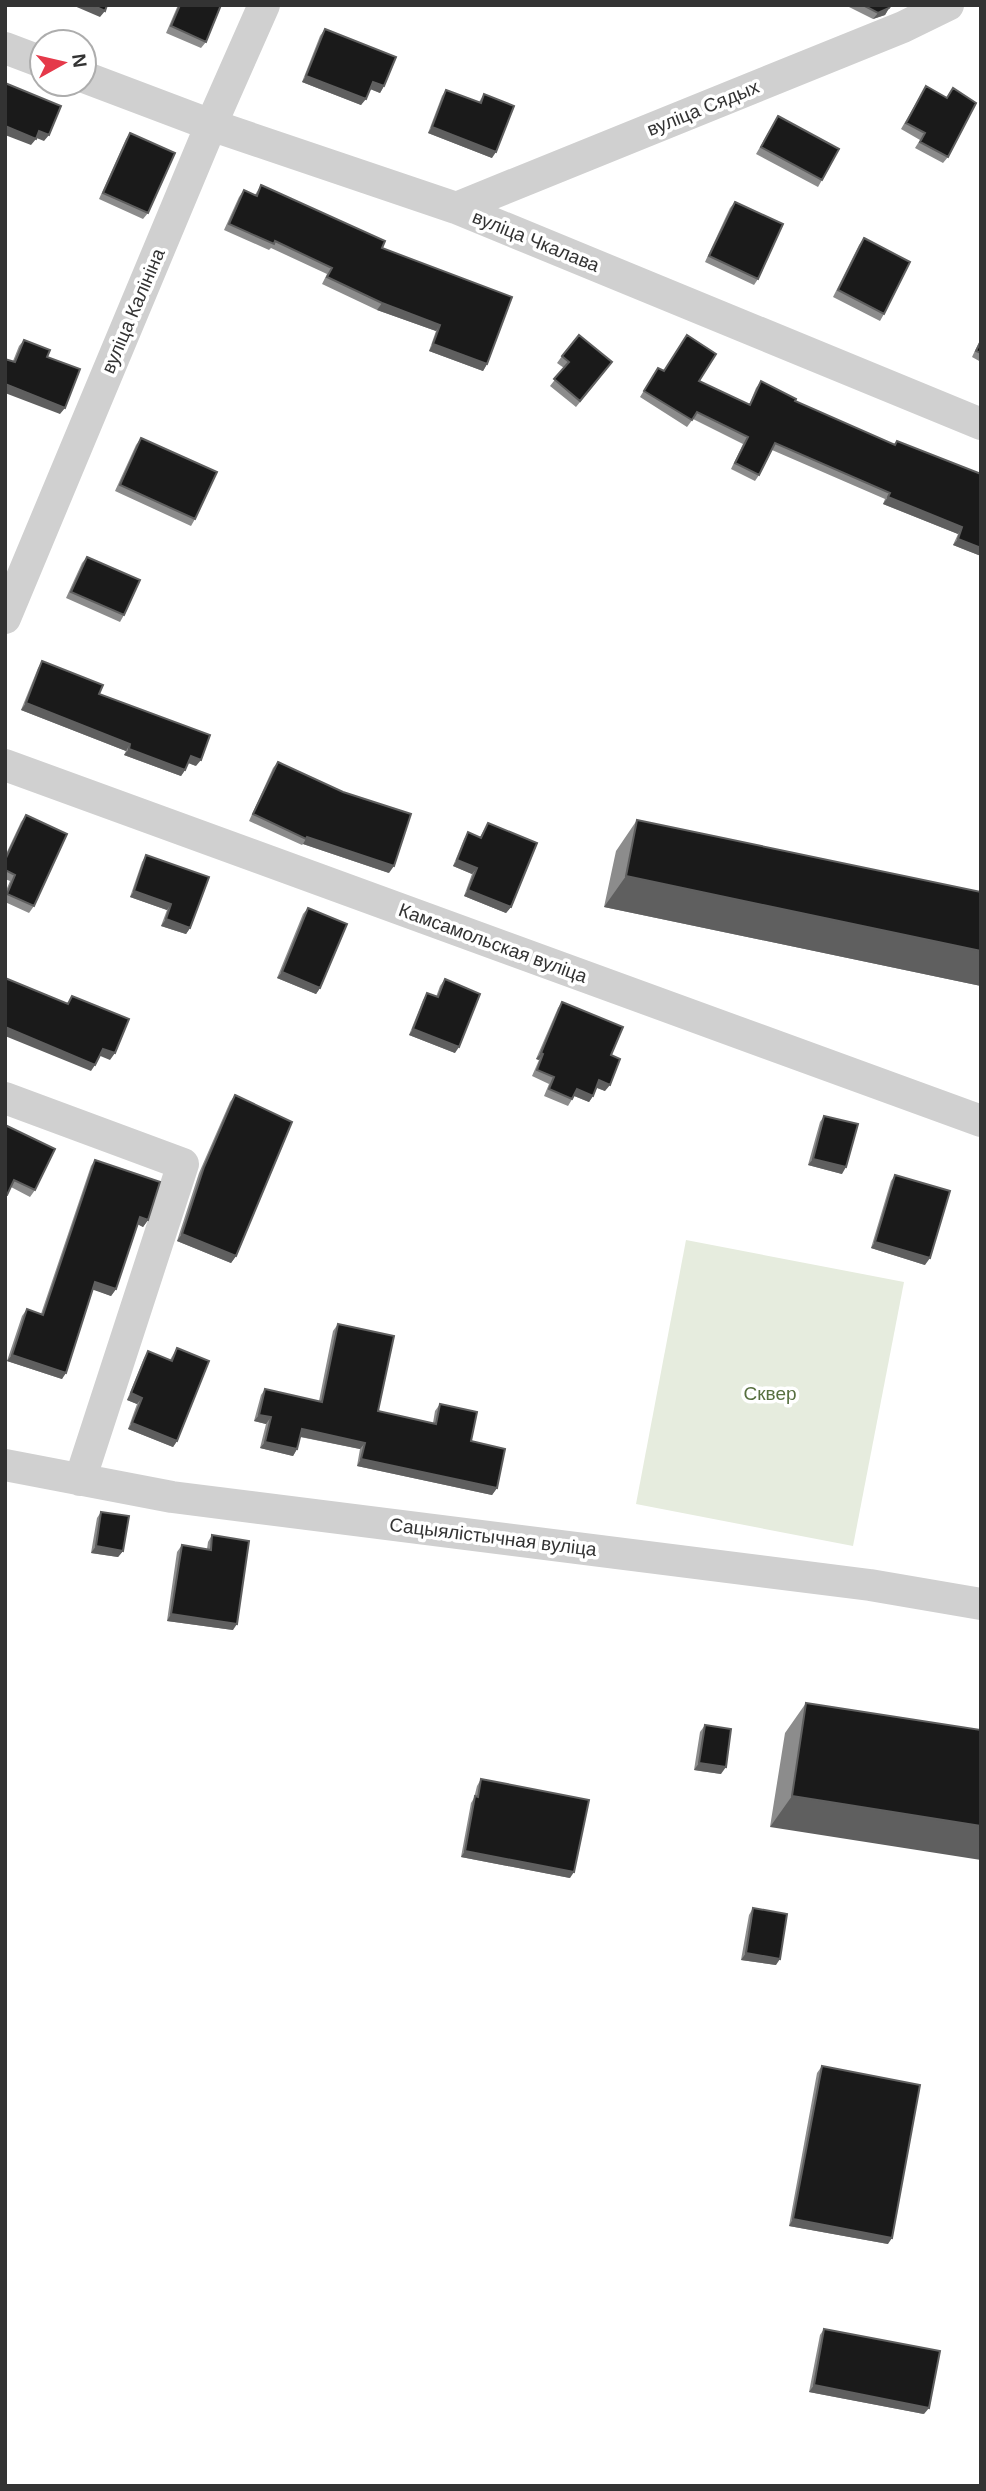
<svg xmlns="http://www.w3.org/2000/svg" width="986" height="2491" font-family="Helvetica,sans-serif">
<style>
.green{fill:#e6ecde}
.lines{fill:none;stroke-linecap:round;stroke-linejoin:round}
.minor{stroke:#d0d0d0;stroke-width:32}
.wall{fill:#8c8c8c}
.shaded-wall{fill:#5f5f5f}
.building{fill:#1a1a1a;stroke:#5f5f5f;stroke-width:2}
.labels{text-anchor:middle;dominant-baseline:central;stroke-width:7;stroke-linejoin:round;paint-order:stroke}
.street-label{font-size:19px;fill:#333;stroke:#fff}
.park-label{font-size:19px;fill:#576f3f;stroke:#fff}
</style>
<rect width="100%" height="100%" fill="#fff"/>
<path class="green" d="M686 1240 904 1282 853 1546 636 1504Z"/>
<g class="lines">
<path class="minor" d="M5 48 42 62
M84 77 211 125 456 208 981 424
M456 208 903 27 948 5
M5 618 211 125 264 5
M5 765 981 1121
M5 1098 183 1164 80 1480
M5 1465 172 1497 870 1585 981 1604"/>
</g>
<path class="wall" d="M178 5H221L206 42 201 48 166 33Z
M845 5H891L885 15 873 19Z
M325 29 384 86 380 93 370 89 361 105 302 82 320 36Z
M926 86 946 98 953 88 948 157 943 163 915 148 920 140 901 129Z
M446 90 479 102 484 94 492 158 428 133 442 96Z
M778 116 822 180 818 187 756 154Z
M130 133 148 213 143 219 99 199 126 139Z
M261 185 382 248 487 364 483 371 429 351 436 331 377 310 322 284 327 274 271 248 269 250 224 230 239 197 244 190 255 195Z
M735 202 758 279 754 285 705 262 730 208Z
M864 238 884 314 880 321 833 297 859 245Z
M981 338V362L972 357Z
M24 340 47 357 60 414 13 361 19 346Z
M562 356 607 369 576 407 550 386 564 368 557 363Z
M664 371 699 381 749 405 756 388 761 381 795 401 894 445 897 441 981 474V556L953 545 958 534 883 504 885 499 772 450 759 475 755 481 731 469 743 444 693 419 687 427 640 397 654 374Z
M141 438 195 519 191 526 115 491 136 445Z
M87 557 124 615 120 622 66 598 82 563Z
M42 661 99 694 196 766 188 763 185 770 181 776 124 755 126 751 21 710 38 668Z
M278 762 389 873 303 844 302 845 249 821 273 768Z
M26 815 34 906 29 913 5 902V893L10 881 5 879V856L21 822Z
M637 820 981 892V986L604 907 616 851Z
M488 823 511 907 506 913 464 896 472 874 453 866 464 839 468 832 480 837Z
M146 855 190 928 186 934 161 926 167 910 130 897 142 862Z
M308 908 320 988 316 994 277 978 303 914Z
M445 979 455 1053 409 1035 423 1000 427 993 436 997 440 986Z
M562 1002 611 1055 605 1091 597 1088 593 1096 589 1102 574 1096 568 1106 544 1096 549 1084 532 1076 539 1060 536 1059 558 1008Z
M235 1095 236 1256 231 1263 177 1241 199 1173 230 1102Z
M824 1116 842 1174 808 1165 820 1122Z
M5 1125 35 1190 30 1197 11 1187 5 1197Z
M95 1160 148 1220 143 1227 138 1224 116 1289 111 1296 93 1289 62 1379 7 1361 22 1316 27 1309 41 1314 91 1166Z
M895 1175 925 1265 871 1248 891 1181Z
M338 1324 378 1411 433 1423 435 1411 440 1404 471 1441 497 1488 492 1495 357 1466 360 1449 300 1437 297 1449 293 1456 260 1448 266 1424 254 1421 261 1395 265 1389 319 1401 333 1331Z
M177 1348V1441L173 1447 128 1429 137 1404 127 1400 144 1358 148 1351 170 1360Z
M101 1512 123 1551 118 1557 91 1553 97 1518Z
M212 1535 233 1630 167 1621 177 1552 182 1545 207 1549 208 1542Z
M806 1703 981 1730 770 1827 785 1733Z
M705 1725 721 1774 694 1770 700 1732Z
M481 1779 570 1878 461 1857 471 1803 474 1798 477 1786Z
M753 1908 776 1965 741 1960 749 1915Z
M822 2066 888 2244 789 2226 817 2073Z
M824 2329 924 2414 809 2392 820 2335Z"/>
<path class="shaded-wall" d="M72 5H92L105 11 100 17Z
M889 8 885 15 873 19 878 13Z
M306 76 366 99 361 105 302 82Z
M373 82 384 86 380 93 368 88Z
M5 126 36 139 31 145 5 135Z
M432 127 496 152 492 158 428 133Z
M39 131 49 135 44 141 34 137Z
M382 303 440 325 436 331 377 310Z
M433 344 487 364 483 371 429 351Z
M5 384 65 408 60 414 5 393Z
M888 497 962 527 958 534 883 504Z
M958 539 981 548V556L953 545Z
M26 703 130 744 126 751 21 710Z
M129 749 185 770 181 776 124 755Z
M191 756 201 760 196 766 186 762Z
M307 837 394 866 389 873 303 844Z
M457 860 477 868 472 874 453 866Z
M626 876 981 951V986L604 907Z
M468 890 511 907 506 913 464 896Z
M134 891 171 904 167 910 130 897Z
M166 919 190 928 186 934 161 926Z
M282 972 320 988 316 994 277 978Z
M5 1027 95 1065 91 1071 5 1036Z
M413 1029 459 1047 455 1053 409 1035Z
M103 1049 115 1053 110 1060 98 1055Z
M541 1053 543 1054 539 1060 536 1059Z
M599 1080 610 1085 605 1091 595 1087Z
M577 1089 593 1096 589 1102 572 1095Z
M813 1159 846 1167 842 1174 808 1165Z
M140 1217 148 1220 143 1227 135 1223Z
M182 1234 236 1256 231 1263 177 1241Z
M875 1242 930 1258 925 1265 871 1248Z
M95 1282 116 1289 111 1296 91 1289Z
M12 1355 66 1373 62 1379 7 1361Z
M131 1393 142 1398 137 1404 127 1400Z
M259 1415 271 1417 266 1424 254 1421Z
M132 1423 177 1441 173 1447 128 1429Z
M302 1429 365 1443 360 1449 297 1436Z
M265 1442 297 1449 293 1456 260 1448Z
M361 1459 497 1488 492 1495 357 1466Z
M96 1546 123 1551 118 1557 91 1553Z
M171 1614 237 1624 233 1630 167 1621Z
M699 1763 726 1767 721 1774 694 1770Z
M792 1796 981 1826V1860L770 1827Z
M465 1851 574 1872 570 1878 461 1857Z
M746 1953 780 1959 776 1965 741 1960Z
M793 2219 892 2238 888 2244 789 2226Z
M814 2385 929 2408 924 2414 809 2392Z"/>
<path class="building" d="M92 5H107L105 11Z
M180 5H221L206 42 171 26Z
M863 5H891L889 8 878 13Z
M325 29 396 57 384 86 373 82 366 99 306 76Z
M5 83 61 106 49 135 39 131 36 139 5 126Z
M926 86 947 98 953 88 976 103 948 157 920 142 925 133 906 123Z
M446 90 481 103 484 94 514 106 496 152 432 127Z
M778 116 839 149 822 180 761 147Z
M130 133 175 153 148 213 103 193Z
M261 185 385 241 382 248 512 297 487 364 433 344 440 325 382 303 327 277 332 268 275 241 274 244 229 224 244 190 257 196Z
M735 202 783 224 758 279 709 256Z
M864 238 910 262 884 314 838 290Z
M579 335 612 362 580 401 554 379 569 362 562 356Z
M687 335 716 354 699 381 750 405 761 381 796 399 795 401 895 445 897 441 981 474V548L958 539 962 527 888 497 890 493 775 443 759 475 735 463 748 437 697 412 692 420 644 391 658 368 664 371Z
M24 340 50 350 47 357 80 369 65 408 5 384V359L15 362Z
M981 341V353L976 351Z
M141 438 217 472 195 519 120 485Z
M87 557 140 580 124 615 71 592Z
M42 661 103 685 99 694 210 735 201 760 191 756 185 770 129 749 130 744 26 703Z
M278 762 343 792 411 814 394 866 307 837 306 839 253 814Z
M26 815 67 834 34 906 7 894 15 875 5 870V860Z
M637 820 981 892V951L626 876Z
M488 823 537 843 511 907 468 890 477 868 457 860 468 832 481 838Z
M146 855 209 877 190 928 166 919 171 904 134 891Z
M308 908 347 924 320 988 282 972Z
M5 978 68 1004 72 996 129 1019 115 1053 103 1049 95 1065 5 1027Z
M445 979 480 994 459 1047 413 1029 427 993 438 997Z
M562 1002 623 1027 611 1055 620 1059 610 1085 599 1080 593 1096 577 1089 572 1099 549 1089 554 1077 537 1070 543 1054 541 1053Z
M235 1095 292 1122 236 1256 182 1234 204 1167Z
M824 1116 858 1124 846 1167 813 1159Z
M5 1125 55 1149 35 1190 14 1180 7 1195H5Z
M95 1160 160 1182 148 1220 140 1217 116 1289 95 1282 66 1373 12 1355 27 1309 43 1315Z
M895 1175 950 1191 930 1258 875 1242Z
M338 1324 394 1336 378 1411 436 1424 440 1404 477 1412 471 1441 505 1449 497 1488 361 1459 365 1443 302 1429 297 1449 265 1442 271 1417 259 1415 265 1389 322 1402Z
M177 1348 209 1361 177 1441 132 1423 142 1398 131 1393 148 1351 172 1361Z
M101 1512 129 1516 123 1551 96 1546Z
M212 1535 249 1541 237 1624 171 1614 182 1545 211 1550Z
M806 1703 981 1730V1826L792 1796Z
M705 1725 731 1729 726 1767 699 1763Z
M481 1779 589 1800 574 1872 465 1851 475 1796 478 1797Z
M753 1908 787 1914 780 1959 746 1953Z
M822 2066 920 2085 892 2238 793 2219Z
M824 2329 940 2351 929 2408 814 2385Z"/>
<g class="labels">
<g class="street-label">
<text transform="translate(703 108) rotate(-22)">вуліца Сядых</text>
<text transform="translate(536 241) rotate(22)">вуліца Чкалава</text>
<text transform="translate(133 311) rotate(-67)">вуліца Калініна</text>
<text transform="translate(493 943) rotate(20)">Камсамольская вуліца</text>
<text transform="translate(493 1537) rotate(7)">Сацыялістычная вуліца</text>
</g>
<g class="park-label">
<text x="770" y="1393">Сквер</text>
</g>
</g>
<rect width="986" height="2491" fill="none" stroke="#333333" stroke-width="14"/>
<g transform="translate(63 63) rotate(82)"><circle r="33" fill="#ffffff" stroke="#adadad" stroke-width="2"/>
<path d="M0-5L12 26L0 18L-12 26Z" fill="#e5394a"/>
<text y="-10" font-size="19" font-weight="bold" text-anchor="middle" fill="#333333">N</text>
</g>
</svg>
